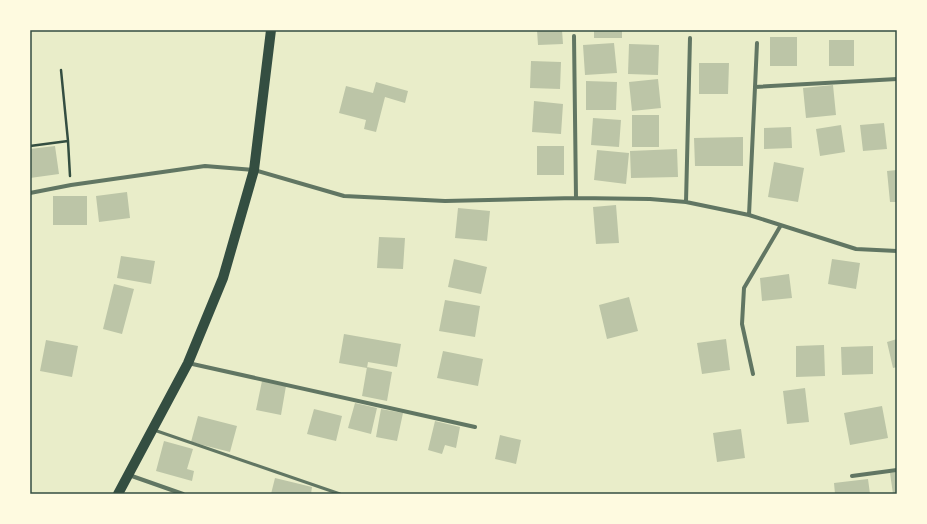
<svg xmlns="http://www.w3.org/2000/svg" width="927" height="524" font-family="Overpass,sans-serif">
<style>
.building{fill:#bcc5a7}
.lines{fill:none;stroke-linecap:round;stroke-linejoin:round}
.path{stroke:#344e41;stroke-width:2.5}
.service{stroke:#617663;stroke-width:3}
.minor{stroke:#617663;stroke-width:4}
.primary{stroke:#344e41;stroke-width:10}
.neatline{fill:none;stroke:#344e41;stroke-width:1.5}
</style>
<rect width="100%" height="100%" fill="#e9edc9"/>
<path class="building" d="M537 30H562L563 44 538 45Z
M594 30H622V38H594Z
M770 37H797V66H770Z
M829 40H854V66H829Z
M614 43 617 73 585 75 583 45Z
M629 44 659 45 658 75 628 74Z
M531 61 561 62 560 89 530 88Z
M699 63H729L728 94H699Z
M658 79 661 108 632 111 629 82Z
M586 81 617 82 616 110H586Z
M376 82 408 91 405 103 385 97 376 132 364 129 366 120 339 113 346 86 373 93Z
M833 85 836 115 806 118 803 88Z
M534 101 563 104 561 134 532 132Z
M632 115H659V147H632Z
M593 118 621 120 619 147 591 145Z
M884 123 887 149 863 151 860 125Z
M841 125 845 152 820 156 816 129Z
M791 127 792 148 764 149V128Z
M743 137V166H695L694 138Z
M55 146 59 174 30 178V149Z
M537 146H564V175H537Z
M677 149 678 177 631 178 630 151Z
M597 150 629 153 626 184 594 180Z
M774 162 804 168 798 202 768 197Z
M897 170V202H890L887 171Z
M127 192 130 218 99 222 96 196Z
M53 196H87V225H53Z
M616 205 619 243 596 244 593 207Z
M458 208 490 211 487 241 455 238Z
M379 237 405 238 403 269 377 268Z
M121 256 155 261 151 284 117 278Z
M454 259 487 267 481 294 448 287Z
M832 259 860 263 856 289 828 284Z
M789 274 792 298 762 301 760 278Z
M114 284 134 289 122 334 103 329Z
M629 297 638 331 607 339 599 305Z
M445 300 480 306 475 337 439 331Z
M344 334 401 344 397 367 368 362 367 368 339 363Z
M726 339 730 370 702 374 697 343Z
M897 339V367L893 368 887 342Z
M46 340 78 346 72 377 40 371Z
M824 345 825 376 796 377V346Z
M873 346V374L842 375 841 347Z
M443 351 483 359 478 386 437 378Z
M367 367 392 372 387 401 362 396Z
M262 381 286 386 281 415 256 410Z
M805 388 809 422 787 424 783 391Z
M355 403 377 408 371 434 348 428Z
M882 406 888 438 850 445 844 413Z
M314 409 342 416 336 441 307 434Z
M381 409 403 413 397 441 376 437Z
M198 416 237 426 230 452 191 442Z
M435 421 460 427 456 448 445 445 442 454 428 450Z
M741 429 745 458 717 462 713 433Z
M500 435 521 440 516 464 495 459Z
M164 441 193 449 187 469 194 471 192 481 156 471Z
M897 472V494H893L890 473Z
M275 478 312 487 311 494H271Z
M868 479 870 494H835L834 483Z"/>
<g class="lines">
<path class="path" d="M61 70 68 141
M30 146 68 141 70 176"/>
<path class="service" d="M154 430 340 494"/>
<path class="minor" d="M574 36 576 198
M755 87 757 43
M30 193 71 185 205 166 254 170 344 196 445 201 576 198 650 199 686 202 749 215 856 249 897 251
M686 202 690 38
M749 215 755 87 897 79
M188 363 475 427
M753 374 742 324 744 288 781 225
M129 475 183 494
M852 476 897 470"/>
<path class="primary" d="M118 494 188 363 223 278 254 170 271 30"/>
</g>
<rect width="927" height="524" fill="none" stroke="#fefae0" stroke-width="62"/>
<rect x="31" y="31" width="865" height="462" class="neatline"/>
</svg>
